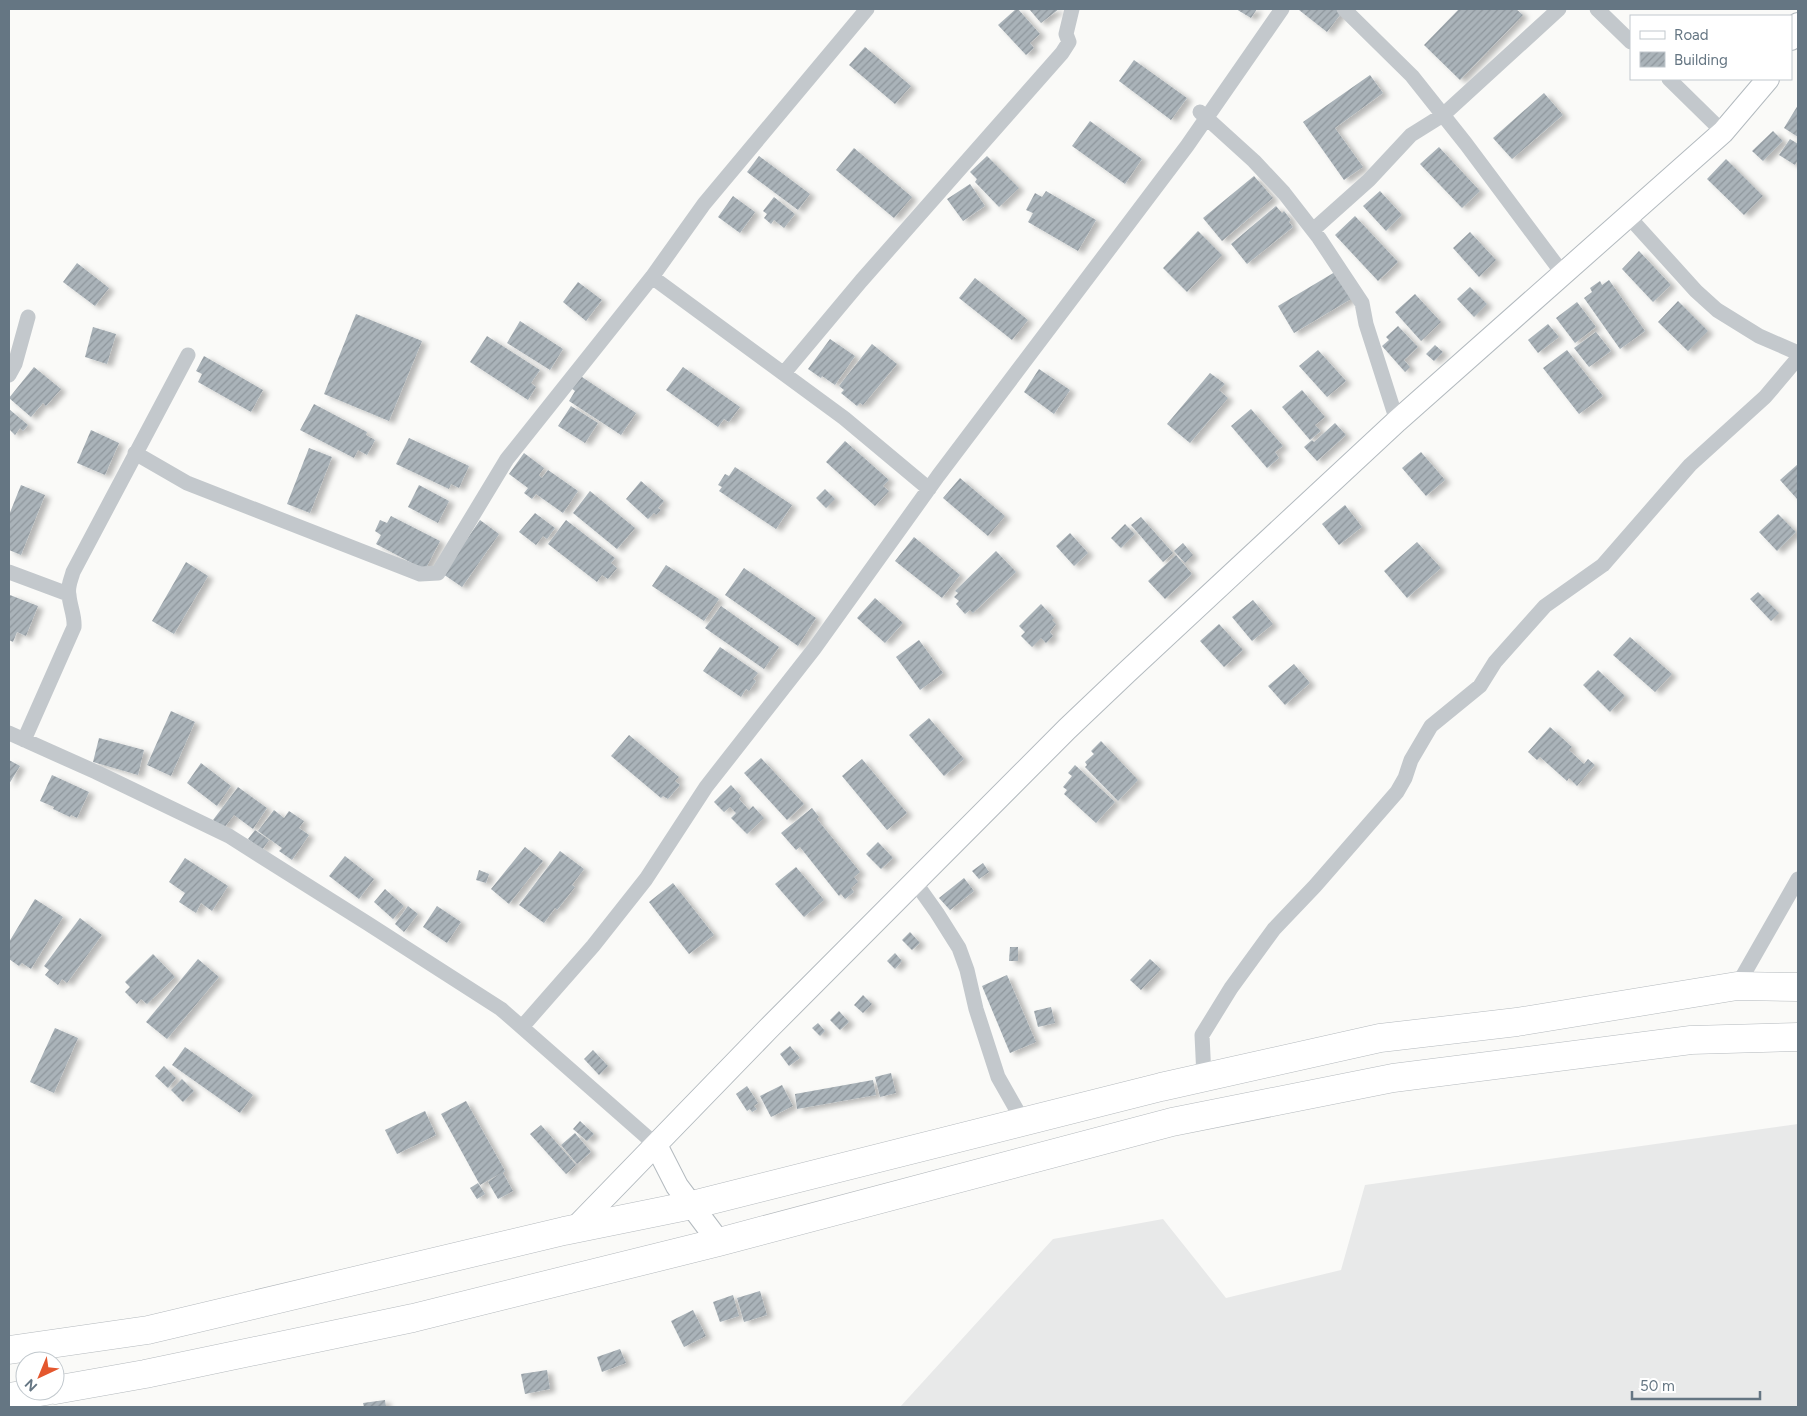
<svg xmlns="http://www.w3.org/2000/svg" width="1807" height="1416" font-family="Figtree,sans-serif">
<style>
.built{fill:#e8e9e9}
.building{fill:url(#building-hatch);filter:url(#shadow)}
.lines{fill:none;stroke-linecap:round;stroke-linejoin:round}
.secondary-casing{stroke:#b3babf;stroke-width:24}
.highway-casing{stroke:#b4b9bd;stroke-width:29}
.street{stroke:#c3c8cc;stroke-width:15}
.secondary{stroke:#fff;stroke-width:22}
.highway{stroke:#fff;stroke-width:28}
</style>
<defs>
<pattern id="building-hatch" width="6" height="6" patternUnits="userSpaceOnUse" patternTransform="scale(1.25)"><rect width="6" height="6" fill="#aab3b9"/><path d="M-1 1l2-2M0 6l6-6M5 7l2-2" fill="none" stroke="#8e969c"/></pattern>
<filter id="shadow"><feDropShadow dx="5.5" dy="3" stdDeviation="2.5" flood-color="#0004"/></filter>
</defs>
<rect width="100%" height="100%" fill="#fafaf8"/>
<path class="built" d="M1798 1124V1407H900L1053 1239 1163 1219 1226 1298 1341 1270 1365 1185Z"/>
<path class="building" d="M1016 9H1018L1040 34 1030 43 1034 48 1026 55 998 25Z
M1029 9H1059L1041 23Z
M1236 9H1257L1251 18Z
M1300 9H1340L1343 11 1327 32 1299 10Z
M1459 9H1516L1523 15 1460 80 1424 45Z
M865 47 911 86 895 104 849 65Z
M1134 60 1187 98 1171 120 1119 81Z
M1370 75 1383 93 1335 128 1363 167 1344 180 1303 122Z
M1544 93 1563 115 1512 159 1493 138Z
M1798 105V137L1784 128Z
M1090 121 1142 159 1125 184 1072 146Z
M1773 131 1783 141 1763 161 1752 151Z
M1790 139 1798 144V160L1795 165 1779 155Z
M1439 147 1480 191 1462 208 1420 164Z
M854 148 912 197 894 218 836 170Z
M759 156 810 194 798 210 747 172Z
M987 156 1019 188 999 207 975 182 977 179 970 172Z
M1726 159 1763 196 1744 215 1707 179Z
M1254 176 1273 198 1222 241 1203 218Z
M970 184 985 206 963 221 947 199Z
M1046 191 1096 220 1078 251 1028 222 1033 213 1026 210 1035 193 1042 197Z
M1380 191 1402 215 1386 231 1363 206Z
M733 196 755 212 740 233 718 217Z
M774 197 795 214 784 228 774 220 771 224 764 218 767 214 763 211Z
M1276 206 1282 213 1284 211 1291 220 1289 222 1293 227 1247 264 1231 244Z
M1355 216 1398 262 1378 281 1335 235Z
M1198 231 1222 255 1187 292 1163 268Z
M1470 232 1496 260 1479 277 1453 248Z
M1639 251 1671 285 1653 302 1622 269Z
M77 263 109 288 95 306 63 282Z
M1335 272 1351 299 1294 333 1278 306Z
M975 278 1028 320 1012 340 959 298Z
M1609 280 1645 331 1620 349 1584 298 1592 292 1590 288 1600 281 1602 285Z
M578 282 602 300 586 321 563 302Z
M1470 287 1487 304 1474 317 1457 299Z
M1415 294 1441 322 1421 341 1395 312Z
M1678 301 1708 331 1688 351 1658 322Z
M1577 302 1596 327 1575 343 1556 318Z
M356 314 422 341 389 421 324 394Z
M520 321 563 349 550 370 507 343Z
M1548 324 1559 337 1538 353 1528 340Z
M1398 326 1418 347 1404 360 1410 367 1405 372 1382 346 1389 340 1386 337Z
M93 327 116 334 107 364 85 357Z
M1596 332 1611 351 1589 367 1574 348Z
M487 336 540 370 531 383 536 387 528 400 470 362Z
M830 339 855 356 835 385 822 376 821 378 808 369Z
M872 344 897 364 863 405 860 403 857 406 841 393 844 390 839 386Z
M1435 345 1443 352 1434 361 1426 354Z
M1318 350 1346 381 1327 397 1299 366Z
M1567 350 1603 396 1579 414 1543 368Z
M204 356 263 390 251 412 198 382 202 374 196 371Z
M34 367 61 389 46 406 43 403 31 417 9 398Z
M683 367 740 407 729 422 724 419 718 427 666 390Z
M1039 369 1070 390 1054 414 1024 392Z
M1210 373 1225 384 1219 390 1228 398 1190 443 1167 424Z
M579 375 636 413 621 435 569 401 575 391 571 388Z
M1302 390 1325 417 1315 425 1321 431 1310 440 1282 407Z
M314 404 367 432 366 435 375 440 367 455 358 450 354 458 300 430Z
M571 406 598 423 585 443 558 426Z
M9 409 28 425 23 431 20 428 15 435 9 429Z
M1251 409 1283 446 1275 452 1279 458 1267 468 1231 426Z
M1335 423 1346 435 1317 461 1304 447 1312 440 1314 442Z
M91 430 119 443 105 475 77 463Z
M409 438 469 466 459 488 451 484 449 489 396 464Z
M845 441 889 480 883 486 889 491 875 506 826 462Z
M309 448 332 457 310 513 287 504Z
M1421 452 1445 480 1426 496 1402 468Z
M524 453 544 468 539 475 542 478 548 470 578 491 563 513 536 494 532 499 524 493 528 488 509 474Z
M1798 464V500L1780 480Z
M735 467 792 505 776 529 719 491 722 487 718 485 725 474 729 476Z
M960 478 1005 516 988 536 943 498Z
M641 481 664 501 658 508 661 510 656 515 654 513 648 519 626 499Z
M21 485 45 495 21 555 9 550V515Z
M419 485 449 501 438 523 408 507Z
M825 489 835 499 826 508 816 498Z
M590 491 635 528 617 549 573 513Z
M1345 505 1362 527 1339 545 1322 524Z
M535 513 555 528 547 539 543 536 536 545 519 532Z
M1778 514 1796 532 1777 551 1759 532Z
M391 516 440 541 425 570 376 544 381 535 375 531 380 520 387 523Z
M1141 517 1173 553 1163 562 1131 525Z
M480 520 499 534 462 587 443 574Z
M566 520 615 558 611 563 617 568 608 579 602 575 597 582 548 544Z
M1125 524 1135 534 1121 548 1111 538Z
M1070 533 1088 553 1074 566 1056 546Z
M914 537 960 575 942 598 895 561Z
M1417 542 1441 568 1407 598 1384 571Z
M1183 543 1193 555 1185 563 1174 551Z
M996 551 1016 572 973 613 970 610 965 614 956 604 959 601 954 597 958 593 955 591Z
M1176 555 1192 574 1165 599 1148 581Z
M186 562 208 576 174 634 152 621Z
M666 565 719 599 704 621 652 586Z
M744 568 816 618 798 646 725 595Z
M1758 592 1779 613 1771 621 1750 599Z
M10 595 38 606 26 636 17 632 13 642 9 640V599Z
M875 598 903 623 885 643 857 618Z
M1253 600 1273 624 1252 641 1232 617Z
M1041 604 1054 618 1052 620 1056 624 1050 632 1053 636 1046 643 1041 638 1032 647 1021 636 1025 632 1019 626Z
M721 606 779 647 764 669 705 628Z
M1219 624 1243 650 1224 667 1200 641Z
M1630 637 1672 674 1655 692 1613 655Z
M919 640 943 673 920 690 896 657Z
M720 647 758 673 753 679 756 681 749 691 746 689 741 697 703 671Z
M1294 664 1310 683 1285 705 1268 686Z
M1598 670 1625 696 1610 712 1583 685Z
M171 711 195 722 171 776 147 765Z
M929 718 964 759 944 776 909 735Z
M1550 727 1572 747 1569 750 1584 764 1588 759 1595 765 1577 786 1569 778 1567 781 1540 757 1537 760 1528 752Z
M629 735 679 777 675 781 680 785 668 799 663 796 661 798 611 756Z
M99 738 144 750 138 775 93 762Z
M1101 741 1138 780 1118 801 1085 767 1087 765 1085 762 1094 754 1091 751Z
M761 758 804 804 787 820 744 773Z
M862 759 907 813 887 830 842 776Z
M9 760 20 766 9 784Z
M201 763 231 786 217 806 187 783Z
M1075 765 1115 802 1096 823 1064 794 1067 790 1063 787 1072 776 1068 773Z
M52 775 89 792 77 818 71 815 70 817 53 809 54 807 40 801Z
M731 785 741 796 739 799 749 810 753 806 764 818 747 834 731 818 736 813 730 807 724 812 714 802Z
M238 787 267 808 253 829 234 815 224 828 213 820Z
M812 808 819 817 817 819 860 872 854 877 858 882 851 888 854 892 845 899 841 894 839 896 800 847 796 850 781 833Z
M274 810 284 818 289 811 304 821 299 828 309 835 292 860 279 851 282 848 258 831Z
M255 830 269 840 262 850 248 839Z
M878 842 893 858 881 869 866 854Z
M525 847 543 861 509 904 491 889Z
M560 851 584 869 572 885 575 887 557 910 555 908 544 923 519 905Z
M345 856 374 879 359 899 329 876Z
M185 858 228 886 212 911 201 903 196 913 179 902 185 893 169 882Z
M983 863 989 872 979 879 972 871Z
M796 867 824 900 804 917 775 884Z
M479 870 489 874 486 883 476 880Z
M964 878 974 891 950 910 939 898Z
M673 883 714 935 689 954 649 902Z
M385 889 404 906 393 919 374 902Z
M35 899 63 917 31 969 22 963 19 966 9 959V942Z
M408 906 418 914 404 932 395 924Z
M437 906 461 922 447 943 423 927Z
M80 918 102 935 67 983 62 979 58 985 45 975 49 970 44 966Z
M910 932 920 943 912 950 902 940Z
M1010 947H1018V961H1009Z
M895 953 902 961 895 969 887 961Z
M153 954 175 977 147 1004 141 999 137 1004 125 992 130 987 125 982Z
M198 959 219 977 167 1039 146 1022Z
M1150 959 1161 969 1141 990 1130 980Z
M1007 975 1036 1042 1010 1053 982 986Z
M863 995 872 1004 863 1013 854 1005Z
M1051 1007 1055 1023 1038 1027 1034 1011Z
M839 1011 849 1022 840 1030 830 1020Z
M818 1023 825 1031 820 1036 812 1028Z
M55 1028 78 1038 54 1093 30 1082Z
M790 1046 800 1058 789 1066 780 1054Z
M185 1047 253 1095 240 1113 172 1065Z
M593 1050 608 1066 599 1075 584 1059Z
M164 1066 176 1078 168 1088 155 1076Z
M891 1073 896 1093 880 1097 875 1077Z
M182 1079 194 1091 183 1102 171 1090Z
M873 1080 876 1095 797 1109 795 1094Z
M782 1085 793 1106 771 1117 760 1096Z
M747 1086 758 1103 754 1106 757 1109 752 1112 750 1109 747 1111 736 1094Z
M466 1101 505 1171 503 1173 513 1191 498 1199 488 1182 501 1173 480 1185 441 1114Z
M425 1111 436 1135 397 1154 385 1130Z
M580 1121 594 1134 587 1141 573 1129Z
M541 1125 576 1165 566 1174 530 1134Z
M575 1133 591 1152 577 1164 561 1145Z
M478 1183 485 1194 477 1199 470 1188Z
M760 1291 767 1315 744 1322 737 1298Z
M733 1295 739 1316 720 1322 713 1302Z
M693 1310 706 1336 684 1347 671 1321Z
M620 1349 626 1363 602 1372 597 1357Z
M547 1370 550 1389 525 1394 521 1374Z
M385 1400 386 1407H364L363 1403Z"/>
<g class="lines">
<g class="secondary-casing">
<path id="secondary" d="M1791 39 1798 24
M656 1145 677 1186 719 1242
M574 1229 768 1029 1067 729 1127 672 1397 421 1723 132 1768 79"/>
</g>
<g class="highway-casing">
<path id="highway" d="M9 1350 148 1330 564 1231 692 1205 1161 1087 1380 1038 1517 1022 1737 986 1798 987
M55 1390 145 1374 413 1318 719 1242 1172 1122 1393 1078 1691 1040 1798 1037
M9 1397 46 1391"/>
</g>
<path class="street" d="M1344 9 1412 76 1466 144 1563 274
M1597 9 1631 42
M1669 79 1723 132
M1200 112 1254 161 1284 193 1319 238 1362 303 1366 324 1397 421
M1629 217 1696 291 1717 310 1759 336 1798 353
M1313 230 1369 180 1411 135 1443 115 1559 9
M652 277 844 418 929 489
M784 373 861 281 1062 53 1069 42 1066 34 1072 9
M9 375 15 364 28 317
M135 453 187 483 420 574 438 573 507 459 652 277 704 204 867 9
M9 572 68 594
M9 733 96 772 229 836 367 923 501 1009 656 1145
M24 740 74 627C75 616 70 607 69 595 67 587 71 580 73 572L188 355
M915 882 937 913 959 948 967 970 976 1009 998 1077 1023 1121
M1737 986 1798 879
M522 1027 593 946 646 879 706 787 814 649 938 476 1187 146 1282 9
M1204 1077 1202 1035 1231 988 1274 929 1315 886 1397 792 1405 778 1411 760 1431 726 1480 686 1495 662 1545 606 1603 565 1690 465 1765 397 1798 358"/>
<use href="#secondary" class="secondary"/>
<use href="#highway" class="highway"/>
</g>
<rect width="1807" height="1416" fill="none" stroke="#657683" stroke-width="20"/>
<rect x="1630" y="15" width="162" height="65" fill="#ffffff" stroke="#c1c8cd"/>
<rect x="1640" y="31" width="25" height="8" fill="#ffffff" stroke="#c1c8cd"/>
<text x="1674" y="40" font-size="15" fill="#657683">Road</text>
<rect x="1640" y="52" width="25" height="15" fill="url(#building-hatch)" stroke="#c1c8cd"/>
<text x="1674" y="65" font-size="15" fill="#657683">Building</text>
<g transform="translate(40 1376) rotate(224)"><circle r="24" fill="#ffffff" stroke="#c1c8cd"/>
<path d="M0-4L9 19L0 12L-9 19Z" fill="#e4572e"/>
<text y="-8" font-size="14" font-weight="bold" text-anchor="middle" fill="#657683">N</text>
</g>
<path d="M1632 1391v8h128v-8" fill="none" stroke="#657683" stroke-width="2.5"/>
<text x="1640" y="1391" font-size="15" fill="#657683" stroke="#ffffff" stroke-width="4" paint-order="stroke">50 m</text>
</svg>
